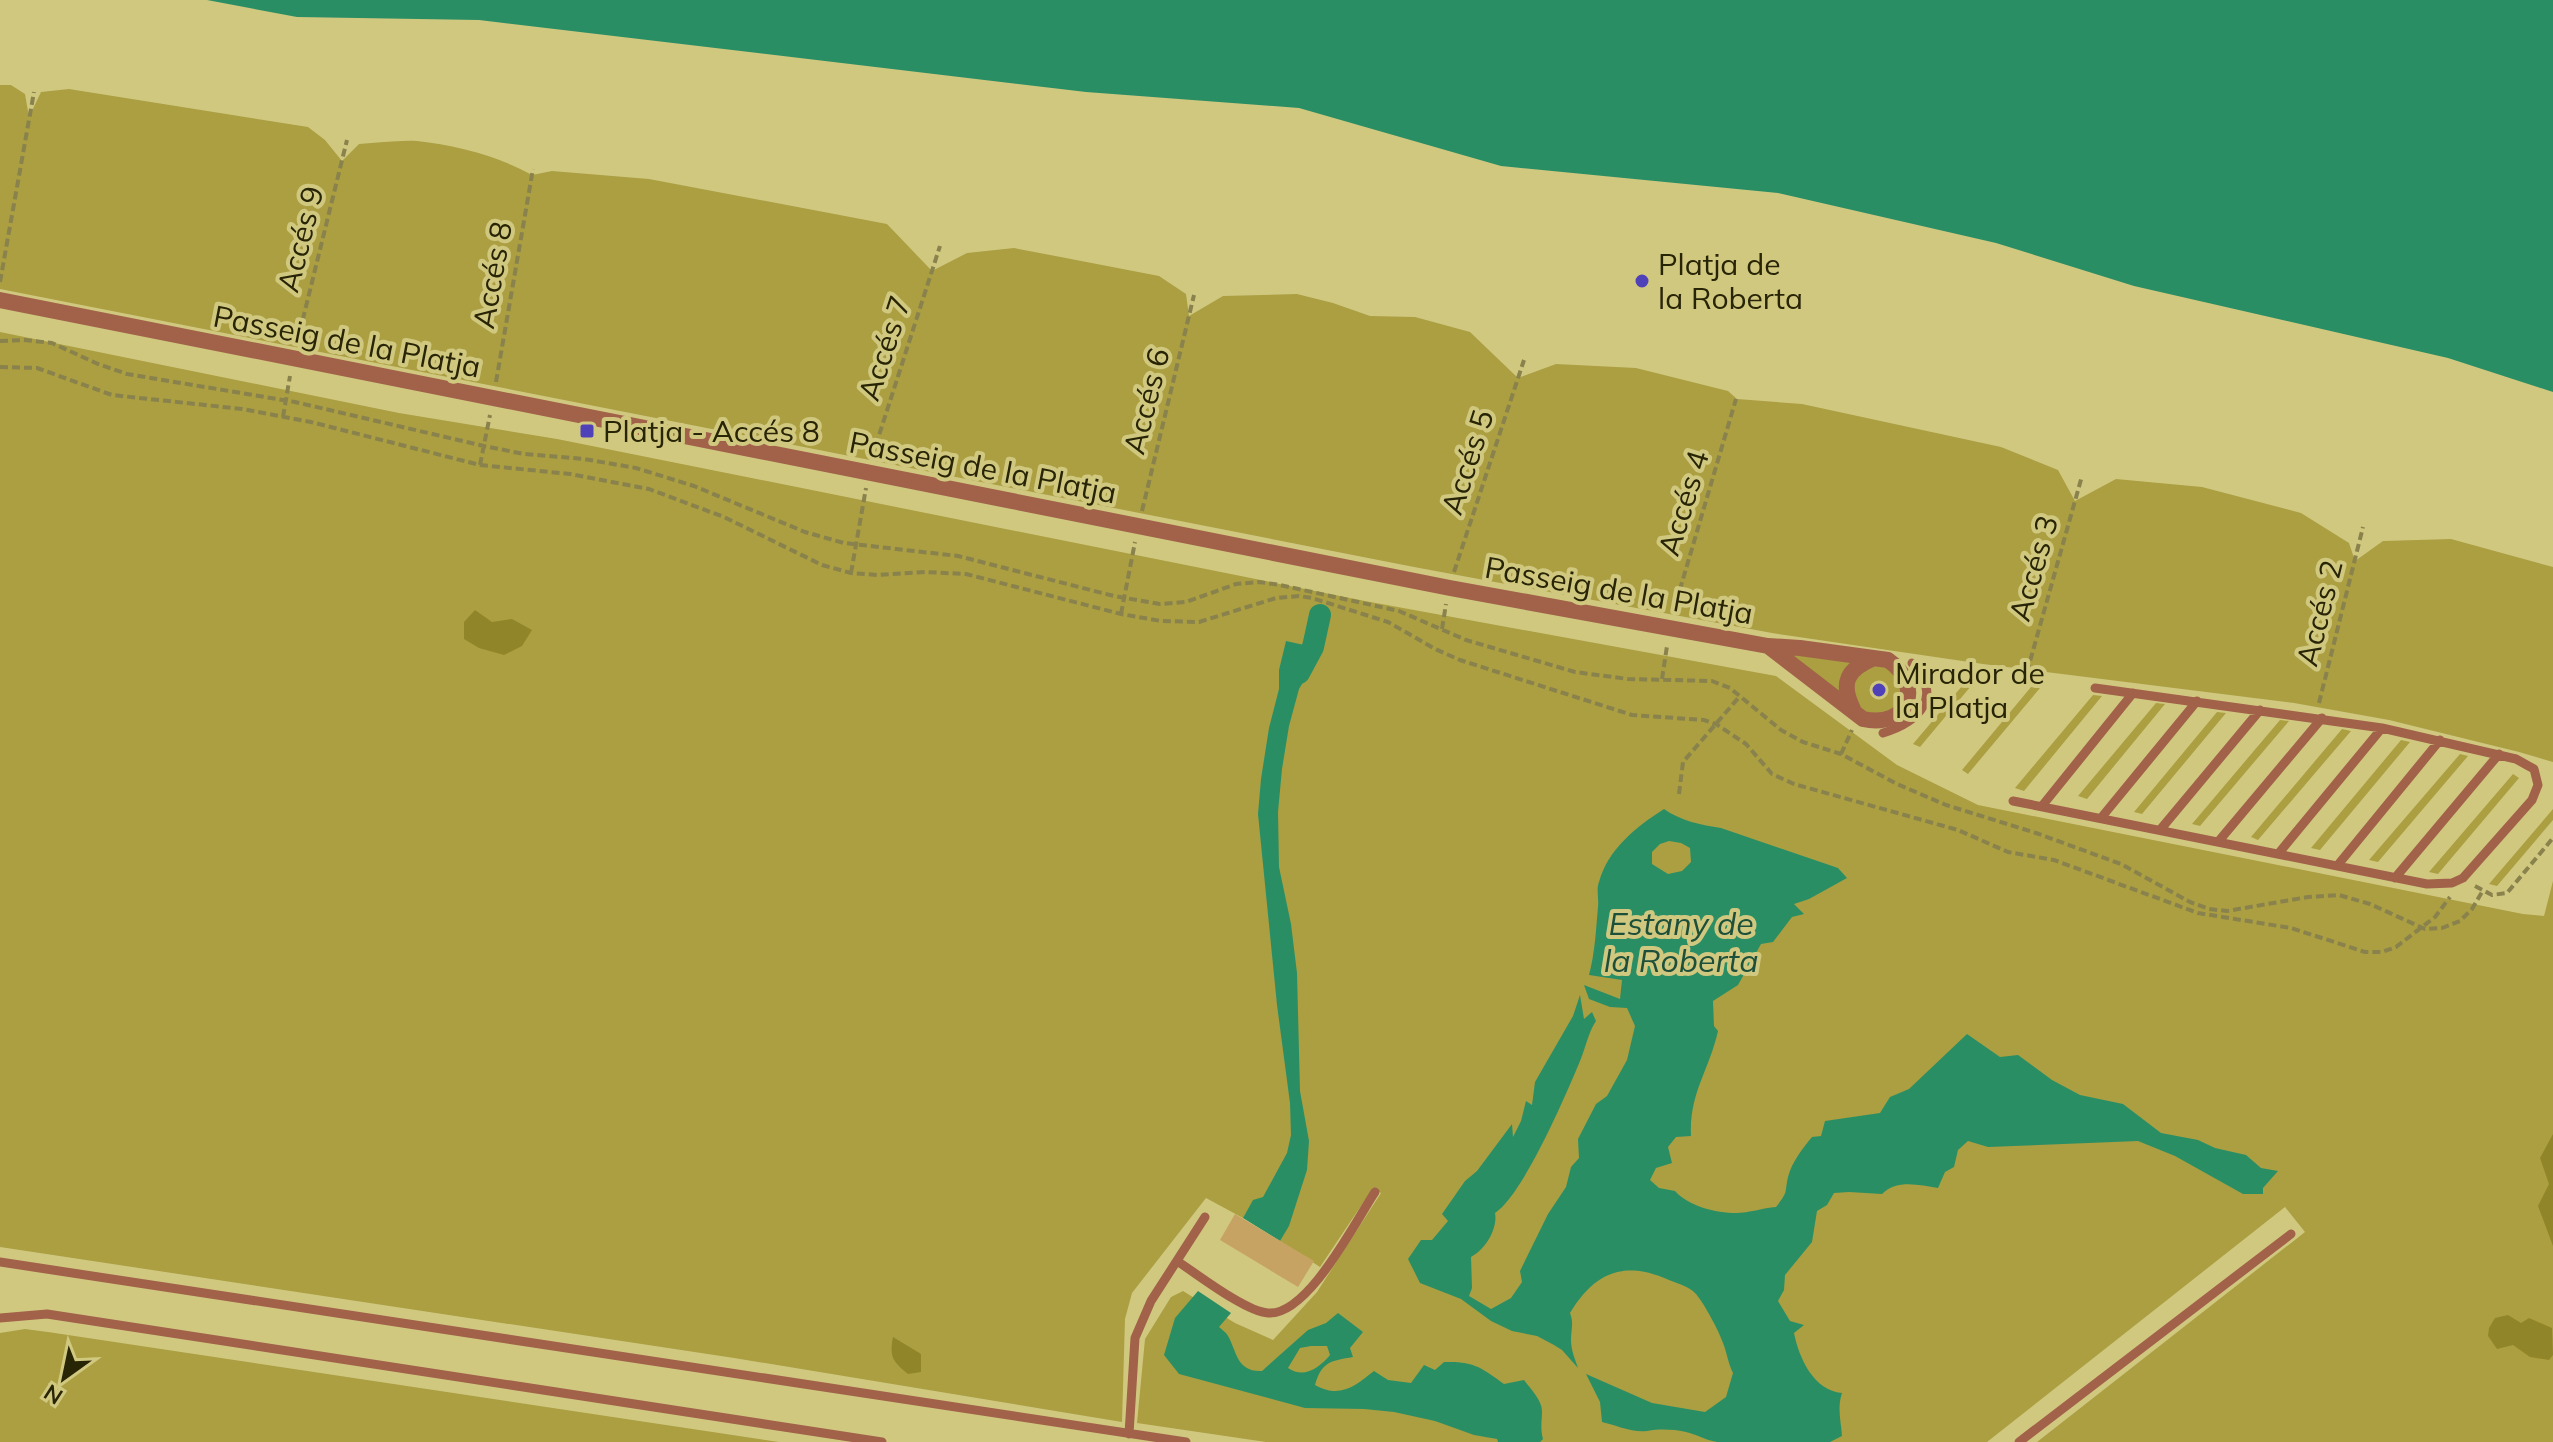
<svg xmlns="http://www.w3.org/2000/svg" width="2553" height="1442" font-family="Mulish,sans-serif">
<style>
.green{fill:#ab9f42}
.forest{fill:#918529}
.water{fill:#2a8e65;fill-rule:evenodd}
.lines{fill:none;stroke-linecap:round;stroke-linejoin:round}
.canal{stroke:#2a8e65;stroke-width:22}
.building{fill:#c6a362}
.path{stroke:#89824c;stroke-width:4;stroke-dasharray:8 4;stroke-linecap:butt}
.service{stroke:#a16249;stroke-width:9}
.minor{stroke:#a16249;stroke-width:16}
.path-bridge{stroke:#89824c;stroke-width:4;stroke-dasharray:8 4;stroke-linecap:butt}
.poi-dot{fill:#4f42b9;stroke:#d1c880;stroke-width:3}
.labels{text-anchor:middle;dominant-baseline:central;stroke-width:8;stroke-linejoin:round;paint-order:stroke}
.street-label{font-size:30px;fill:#282406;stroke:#d1c880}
.poi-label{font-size:30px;fill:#282406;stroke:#d1c880;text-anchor:start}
.water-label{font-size:32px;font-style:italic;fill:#1d503a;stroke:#d1c880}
</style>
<rect width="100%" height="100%" fill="#d1c880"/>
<path class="green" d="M0 85H11L25 94 29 117 41 92 69 89 308 127 325 140 342 161 359 144C378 143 398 140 417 141 456 145 498 156 532 175L552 171 649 179 887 224 932 271 967 253 1014 248 1159 276 1186 294 1189 316 1223 296 1297 294 1333 303 1370 316 1415 317 1470 332 1518 378 1556 364 1636 368 1728 391 1737 399 1802 404 2001 447 2058 470 2075 501 2116 479 2202 487 2301 513 2349 543 2355 561 2383 541 2451 539 2553 567V762L2519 752 2389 720 2294 703 1983 664 1772 633 1414 567 0 289Z
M0 332 399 413 557 439 1365 601 1776 676 1897 765 1978 805 2523 914 2544 916 2553 881V1442H2037L2305 1232 2285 1207 1987 1442H1266L1137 1423 1145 1339 1171 1297 1183 1291 1235 1323 1273 1340 1317 1292 1381 1193 1373 1188 1320 1267 1280 1241 1271 1218H1243L1206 1198 1132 1293 1125 1319 1122 1422 734 1358 0 1247Z
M1791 654 1851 661 1839 693Z
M1852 690a25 25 0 1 1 50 0a25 25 0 1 1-50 0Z
M1968 679 1976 680 1920 747 1913 744Z
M2031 687 2040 688 1968 774 1962 770Z
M2093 695 2102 696 2024 791 2015 788Z
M2156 703 2165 704 2087 799 2078 796Z
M2217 712 2226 713 2142 814 2134 812Z
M2280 720 2289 721 2200 826 2192 824Z
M2342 729 2351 731 2258 840 2251 837Z
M2401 740 2410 742 2320 850 2311 848Z
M2460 754 2468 756 2378 862 2369 860Z
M2513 774 2519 778 2438 874 2429 872Z
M2553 809V820L2497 886 2489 884Z
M25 1329 48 1332 779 1442H0V1333Z"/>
<path class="forest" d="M475 610 492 622 512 619 532 630 522 646 504 655 479 648 464 639V622Z
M2553 1134V1246L2538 1206 2549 1184 2540 1158Z
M2508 1315 2521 1323 2529 1318 2552 1328 2553 1355 2549 1360 2530 1357 2513 1345 2497 1349 2488 1336 2489 1328 2495 1318Z
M893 1337 921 1354V1372L908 1374C893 1362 889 1357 893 1337Z"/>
<path class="water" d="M207 0H2553V392L2448 358 2134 286 1996 243 1778 193 1501 166 1299 108 1086 92 479 20 297 17Z
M1286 641 1313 647 1311 669 1299 689 1289 726 1282 769 1278 812 1279 867 1291 924 1297 973 1300 1091 1309 1141 1307 1170 1289 1226 1280 1241 1243 1218 1253 1200 1263 1197 1287 1153 1291 1135 1290 1103 1277 1005 1258 814 1261 779 1269 728 1279 689V670Z
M1664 809C1681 821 1701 825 1721 828L1838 868 1847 878 1809 899 1794 904 1804 914 1792 917 1773 942 1761 944 1738 985 1713 1001 1714 1026 1718 1031C1709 1071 1689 1093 1691 1136L1676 1137 1668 1147 1672 1163 1656 1168 1650 1180 1659 1188 1675 1191C1688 1206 1716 1213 1736 1213 1749 1213 1763 1208 1776 1207 1789 1190 1784 1195 1788 1177 1792 1162 1802 1149 1812 1137L1821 1136 1825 1121 1880 1113 1890 1097 1909 1089 1967 1034 2000 1057 2018 1055 2052 1080 2080 1095 2123 1104 2161 1133 2198 1140 2215 1148 2246 1155 2261 1168 2278 1171 2263 1188V1194H2243L2175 1156 2138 1141 1988 1147 1968 1141 1958 1150 1954 1167 1945 1172 1938 1188C1919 1185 1897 1179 1882 1194L1849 1192 1834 1193 1827 1205 1817 1211 1812 1242 1785 1275 1784 1290 1778 1301 1790 1321 1804 1325 1794 1333C1799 1358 1814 1391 1842 1393 1837 1408 1841 1421 1842 1436L1830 1442H1717C1705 1440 1696 1434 1686 1432 1671 1429 1660 1429 1647 1431 1633 1433 1615 1425 1602 1422L1600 1402 1586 1374 1652 1403 1705 1412 1726 1397 1733 1373C1728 1363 1727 1353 1723 1343 1719 1331 1705 1305 1696 1294 1690 1287 1677 1283 1669 1280 1624 1260 1595 1272 1570 1313 1574 1323 1571 1329 1571 1340 1571 1350 1575 1359 1578 1368L1562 1350 1554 1345 1537 1336 1512 1331 1491 1321 1461 1299 1420 1283 1408 1259 1421 1240H1432L1448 1221 1442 1214 1465 1181 1477 1171 1512 1124 1513 1137 1521 1121 1526 1101 1532 1105 1535 1082 1573 1016 1580 995 1584 1019 1592 1012 1596 1021C1588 1033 1586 1047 1580 1061 1566 1095 1523 1195 1495 1213 1498 1229 1485 1250 1471 1257L1472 1288 1469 1296 1491 1309 1511 1298 1522 1282 1520 1271 1548 1214 1566 1187 1571 1167 1579 1158 1578 1139 1596 1104 1607 1096 1627 1060 1635 1026 1627 1008 1610 1007 1589 999 1584 985 1620 999 1622 980 1589 975C1595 953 1596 929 1598 907 1599 898 1596 889 1599 882 1608 849 1636 827 1664 809ZM1669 841 1681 843 1690 848 1691 862 1682 871 1668 874 1652 864V852L1660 844Z
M1198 1291 1231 1313 1219 1327C1222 1330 1226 1332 1228 1336 1237 1351 1236 1372 1262 1371L1308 1330 1326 1323 1338 1313 1363 1332 1350 1348 1353 1357C1331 1361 1322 1361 1315 1385 1340 1399 1355 1386 1374 1371L1388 1380 1411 1383 1424 1365 1435 1370 1444 1362C1473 1361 1481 1367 1504 1384L1524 1380C1530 1388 1542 1400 1542 1411 1542 1422 1540 1427 1543 1439L1540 1442H1498L1497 1439 1474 1435 1435 1421 1394 1412 1364 1409 1305 1408 1179 1374 1164 1355 1175 1318ZM1311 1346H1327L1330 1355C1319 1368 1304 1379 1288 1368L1300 1348Z"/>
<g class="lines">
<path class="canal" d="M1299 673 1313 647 1320 615"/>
</g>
<path class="building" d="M1235 1214 1314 1261 1298 1287 1220 1240Z"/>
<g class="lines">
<path class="path" d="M0 282 34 92
M0 341 24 340 52 343 98 364 127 374 295 402 484 446 524 454 584 459 636 468 694 486 805 532 844 543 958 556 1114 596 1160 604 1186 602 1236 584 1259 582 1280 585 1399 611 1466 640 1575 672 1628 679 1712 681 1730 688 1781 730 1803 742 1841 754 1897 784 1946 805 2036 833 2121 864 2190 902 2209 909 2227 911 2308 897 2339 895 2370 904 2425 929 2442 928 2460 921 2472 909 2482 892
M297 343 347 140
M0 367 37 368 112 395 242 409 311 422 480 465 570 474 649 489 724 517 822 565 851 573 878 575 925 572 966 574 1121 614 1161 621 1199 622 1276 598 1299 596 1312 598 1388 622 1435 649 1460 660 1632 715 1704 720 1716 724 1746 744 1772 774 1794 784 1958 830 2008 852 2054 860 2198 913 2291 928 2365 952H2382L2396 947 2435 917 2450 897
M496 382 533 169
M283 417 290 376
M872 457 940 246
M480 465 490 415
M1142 511 1194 295
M1454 572 1524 360
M851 573 866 488
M1673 613 1736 399
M1121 614 1135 542
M1442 629 1446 604
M2027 672 2082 476
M1662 679 1667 646
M2319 703 2363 527
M1841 754 1852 730
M2475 886 2492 895 2507 893 2553 838"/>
<path class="service" d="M1883 733C1919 722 1944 697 1912 663
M2013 801 2427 884 2452 883 2463 878 2532 800 2538 785 2534 769 2516 759 2382 728 2095 688
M2042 806 2133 693
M2101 818 2197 701
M2160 830 2260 710
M2218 842 2322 718
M2278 854 2382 728
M2337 866 2440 740
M2395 878 2499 754
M1177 1261C1197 1274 1246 1312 1268 1313 1308 1316 1355 1222 1375 1192
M0 1262 1186 1442
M0 1318 47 1314 882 1442
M1129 1434 1135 1338 1151 1301 1205 1217
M2019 1442 2291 1234"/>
<path class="minor" d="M0 300 1450 588 1768 646 1800 648 1888 660C1925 686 1908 729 1863 719L1768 646
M1853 709C1840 683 1847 669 1874 658"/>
<path class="path-bridge" d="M1679 794 1683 762 1740 696"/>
</g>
<g class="poi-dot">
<circle cx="1642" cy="281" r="8"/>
<rect x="579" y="423" width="16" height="16" rx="4"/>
<circle cx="1879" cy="690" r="8"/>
</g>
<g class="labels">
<g class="street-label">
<text transform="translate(300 239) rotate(-76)">Accés 9</text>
<text transform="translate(492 275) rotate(-80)">Accés 8</text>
<text transform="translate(347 341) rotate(11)">Passeig de la Platja</text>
<text transform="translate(884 348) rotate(-72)">Accés 7</text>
<text transform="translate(1146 401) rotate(-76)">Accés 6</text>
<text transform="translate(1467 462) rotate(-72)">Accés 5</text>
<text transform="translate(983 467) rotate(11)">Passeig de la Platja</text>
<text transform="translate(1683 503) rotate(-73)">Accés 4</text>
<text transform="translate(2033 568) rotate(-74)">Accés 3</text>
<text transform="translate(1619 590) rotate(10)">Passeig de la Platja</text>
<text transform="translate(2319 613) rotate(-76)">Accés 2</text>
</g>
<g class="poi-label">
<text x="1658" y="264">Platja de<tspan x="1658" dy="34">la Roberta</tspan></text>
<text x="603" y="431">Platja - Accés 8</text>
<text x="1895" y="673">Mirador de<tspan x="1895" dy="34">la Platja</tspan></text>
</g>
<g class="water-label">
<text x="1681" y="923">Estany de<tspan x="1681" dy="37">la Roberta</tspan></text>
</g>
</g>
<g transform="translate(64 1378) rotate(213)" stroke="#d1c880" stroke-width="6" paint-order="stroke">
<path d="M0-6L14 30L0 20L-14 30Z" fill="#282406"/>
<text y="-12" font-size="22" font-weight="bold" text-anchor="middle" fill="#282406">N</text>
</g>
</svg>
